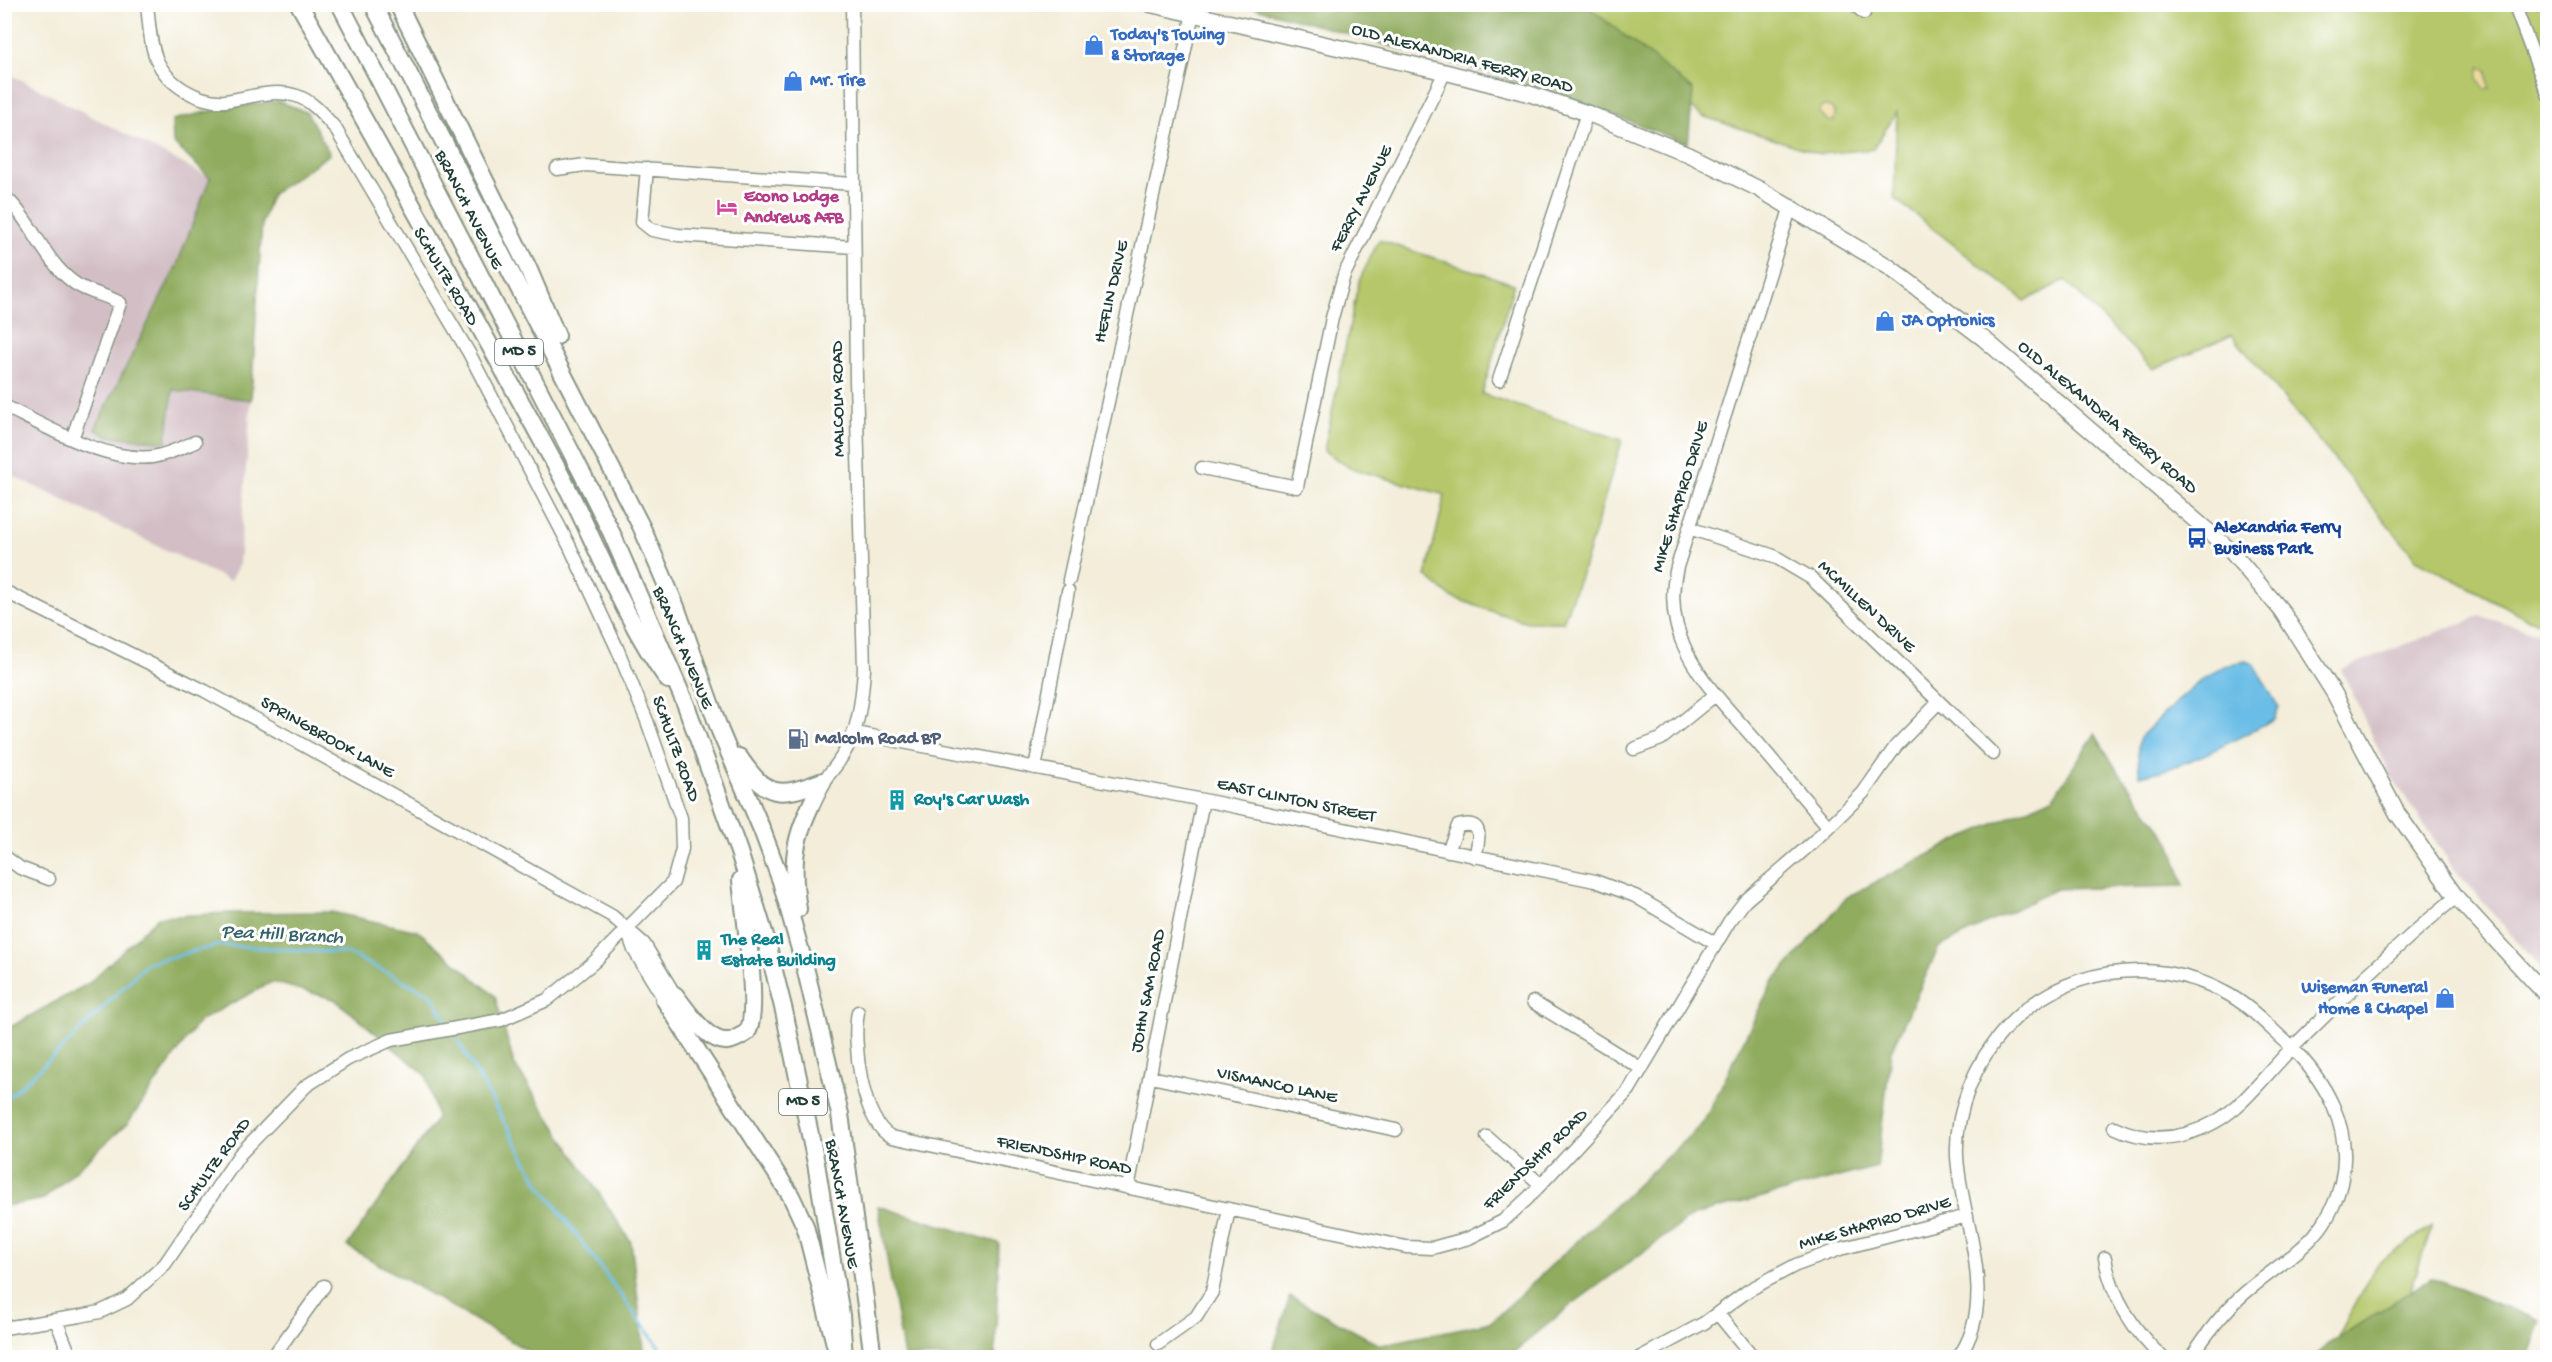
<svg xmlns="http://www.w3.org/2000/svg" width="2552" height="1362" font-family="'Gochi Hand',sans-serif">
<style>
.industrial{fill:#d2bec4}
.green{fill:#b5c76b;stroke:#6a8250;stroke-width:1.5}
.forest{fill:#90ac5f;stroke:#58744a;stroke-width:1.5}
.sand{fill:#eeda9e;stroke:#868c69;stroke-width:1.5}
.water{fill:#6abde6;stroke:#447d8d;stroke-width:1.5}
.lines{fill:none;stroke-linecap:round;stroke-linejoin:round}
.stream{stroke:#6abde6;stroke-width:3}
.minor-casing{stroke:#899586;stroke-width:15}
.major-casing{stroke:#899586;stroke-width:18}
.highway-casing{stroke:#899586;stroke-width:20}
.minor{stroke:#fff;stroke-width:12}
.major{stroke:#fff;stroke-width:15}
.highway{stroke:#fff;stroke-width:16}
.labels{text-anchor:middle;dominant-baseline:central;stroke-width:6;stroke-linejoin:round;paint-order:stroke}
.shield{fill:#fff;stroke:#627771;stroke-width:1.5}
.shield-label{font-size:16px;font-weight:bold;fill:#1f3d34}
.shop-label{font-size:18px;font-weight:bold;fill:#366cbe;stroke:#fff;text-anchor:start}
.street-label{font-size:18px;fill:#1f3d34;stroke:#fff}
.hotel-label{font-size:18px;font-weight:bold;fill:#b23c85;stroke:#fff;text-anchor:start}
.transit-label{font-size:18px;font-weight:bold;fill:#164399;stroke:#fff;text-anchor:start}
.service-label{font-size:18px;font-weight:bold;fill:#4e5e75;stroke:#fff;text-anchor:start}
.culture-label{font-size:18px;font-weight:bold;fill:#0d838f;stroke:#fff;text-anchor:start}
.water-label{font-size:20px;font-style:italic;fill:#366369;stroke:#fff}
</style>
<rect width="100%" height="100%" fill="#fff"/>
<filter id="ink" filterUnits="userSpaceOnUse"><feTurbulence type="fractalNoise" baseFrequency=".0167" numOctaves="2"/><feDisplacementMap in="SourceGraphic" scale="12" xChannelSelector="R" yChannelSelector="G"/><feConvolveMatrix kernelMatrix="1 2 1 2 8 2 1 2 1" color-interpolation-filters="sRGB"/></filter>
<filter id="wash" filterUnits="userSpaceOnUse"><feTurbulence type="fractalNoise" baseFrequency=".008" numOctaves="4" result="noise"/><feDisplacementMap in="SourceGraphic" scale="24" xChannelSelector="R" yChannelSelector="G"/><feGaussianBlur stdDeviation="1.35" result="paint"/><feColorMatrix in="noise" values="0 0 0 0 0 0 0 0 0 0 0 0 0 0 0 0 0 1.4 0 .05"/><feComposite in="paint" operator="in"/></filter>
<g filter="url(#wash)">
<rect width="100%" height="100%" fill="#f3edd9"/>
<path class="industrial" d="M4 71 210 178 177 265 166 442 173 390 251 400 239 564 230 581 5 472Z
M2480 616 2547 636V975L2455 870 2391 776 2341 669Z"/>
<path class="green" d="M1561 5H2547V624L2528 619 2416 559 2232 335 2153 369 2065 280 2025 301 1894 198 1897 112 1873 149 1820 154 1702 116Z
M1379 240 1514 284 1482 394 1622 440 1586 560 1563 622H1527L1485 609 1451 597 1426 576 1445 495 1350 468 1324 451 1359 281Z
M2432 1226 2401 1319 2319 1358 2335 1342 2376 1265Z"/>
<path class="forest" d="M1245 5H1586L1693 90 1688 144 1554 92Z
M278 101 307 112 330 154 271 195 262 222 251 400 173 390 166 442 107 436 95 429 177 265 210 178 173 143 172 120 223 108Z
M2095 734 2115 767 2170 842 2184 886 2056 889 1939 947 1891 1051 1877 1167 1694 1215 1571 1305 1508 1357H1271L1290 1296 1380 1345 1491 1322 1703 1123 1772 983 1847 897 1959 839 2053 798Z
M331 912 418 931 495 996 514 1064 631 1242 645 1357H528L530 1352 347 1246 437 1118 426 1075 334 999 272 982 199 1021 128 1123 44 1199 5 1206V1030L89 983 158 917 227 913Z
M878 1206 999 1243 995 1357H904Z
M2431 1278 2541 1321 2528 1357H2313L2328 1344Z"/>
<path class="sand" d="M2480 67 2487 70 2489 88 2484 89 2478 79Z
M1825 106 1832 108 1835 114 1834 121H1828L1819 113 1820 108Z"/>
<path class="water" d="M2246 661 2254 664 2279 708 2274 719C2233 741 2186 768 2139 776 2140 762 2135 751 2140 737 2171 709 2204 666 2246 661Z"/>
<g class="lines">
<path class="stream" d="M457 1039 540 1185 667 1358
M4 1101 66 1045 147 963 219 945 347 953 432 995 446 1020"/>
</g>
</g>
<g filter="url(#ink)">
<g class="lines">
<g class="minor-casing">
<path id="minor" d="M1854 4 1864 13
M2514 4 2548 94
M557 169 585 165 853 184
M647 169 642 222 652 230 678 235 854 247
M4 196C32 220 43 260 73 282 87 293 105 294 120 303L72 439
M1791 206 1677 567C1658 643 1712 690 1757 742 1781 770 1804 799 1828 826
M1499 380 1587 113
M4 406C45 426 105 462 152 457 167 455 181 448 195 442
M1202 468 1297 487 1332 318 1344 275 1445 72
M1689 528 1774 556 1811 578 1993 754
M1069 580 1193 13
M4 591 205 691 612 916 644 944 675 995
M856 733 1203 800 1595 881 1635 896 1716 944
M1634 749 1661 739 1715 695
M1035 768 1068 591
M823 781C856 746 861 716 864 669L856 380 852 4
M1448 851 1458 826C1485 819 1479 840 1475 857
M4 856 20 868 49 879
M627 930 634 950 664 999
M1533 1002 1642 1069
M858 1012C852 1041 862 1124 892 1137L1406 1247 1432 1248 1469 1238 1503 1221 1528 1198 1629 1090 1729 922 1745 901 1813 842 1863 793 1896 746 1939 702
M1151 1077 1396 1130
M2114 1127C2149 1144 2182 1140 2215 1122 2245 1105 2267 1073 2291 1049 2345 996 2398 944 2456 897
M1487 1137 1540 1184
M1128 1188 1203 800
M2105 1258C2111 1296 2135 1333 2163 1358
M1718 1314 1754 1358
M56 1320 71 1358
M4 1328 80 1316 100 1312 127 1299 165 1264 240 1154 306 1086 348 1059 391 1040 501 1020 547 1000 594 962 673 882 682 849 681 818 647 721 617 648 570 547 469 353 335 128C324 116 314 102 297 96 273 88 249 98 225 101 211 102 198 98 186 91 150 70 151 42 147 4
M1158 1344 1196 1317 1212 1292 1229 1209
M272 1358 324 1286
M1639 1358 1704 1323 1749 1290 1796 1265 1840 1249 1967 1216
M1958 1358C2001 1298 1960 1219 1957 1156 1955 1110 1975 1062 2005 1029 2059 968 2153 954 2224 992 2248 1004 2266 1024 2286 1042 2325 1079 2354 1128 2341 1183 2327 1241 2287 1257 2246 1292 2224 1311 2206 1334 2191 1358"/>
</g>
<g class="major-casing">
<path id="major" d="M1149 4 1445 72 1530 94 1587 113 1688 154 1759 189 1889 267 1983 338 2230 550 2281 610 2334 693 2397 813 2456 897 2548 997"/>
</g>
<g class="highway-casing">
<path id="highway" d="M299 4C386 158 472 312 557 468 595 538 621 615 668 680
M340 4 583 475 612 534 686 705 739 852 766 939 784 1011 816 1163 841 1315 844 1358
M373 4 642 528 676 607 720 731 762 830 781 881 805 967 840 1114 873 1358
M398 4 528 268 557 336
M739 757C767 798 778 798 823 781
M798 909C789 854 797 829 823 781
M675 995C687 1010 712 1051 735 1039 738 1037 744 1035 747 1032 761 1014 743 907 741 880
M664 999 791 1196 805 1226 836 1348"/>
</g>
<use href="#minor" class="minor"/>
<use href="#major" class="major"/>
<use href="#highway" class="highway"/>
</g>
</g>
<defs>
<g id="shop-bare" transform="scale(1.62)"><path d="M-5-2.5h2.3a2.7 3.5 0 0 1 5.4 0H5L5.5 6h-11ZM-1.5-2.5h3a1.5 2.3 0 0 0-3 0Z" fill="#3f7fe0" stroke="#fff" stroke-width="2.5" paint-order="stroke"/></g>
<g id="hotel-bare" transform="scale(1.62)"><path d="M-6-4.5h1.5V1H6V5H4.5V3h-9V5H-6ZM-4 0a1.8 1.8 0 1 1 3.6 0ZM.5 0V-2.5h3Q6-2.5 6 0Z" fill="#d1479c" stroke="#fff" stroke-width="2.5" paint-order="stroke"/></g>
<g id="bus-bare" transform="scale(1.62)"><path d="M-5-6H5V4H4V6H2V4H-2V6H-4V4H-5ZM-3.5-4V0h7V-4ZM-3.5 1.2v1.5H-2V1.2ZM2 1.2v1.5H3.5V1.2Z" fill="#1a4fb4" stroke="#fff" stroke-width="2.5" paint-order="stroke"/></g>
<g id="fuel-bare" transform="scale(1.62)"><path d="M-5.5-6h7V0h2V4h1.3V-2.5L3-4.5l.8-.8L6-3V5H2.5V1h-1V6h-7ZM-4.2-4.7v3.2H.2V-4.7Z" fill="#5c6f8a" stroke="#fff" stroke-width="2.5" paint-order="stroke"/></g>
<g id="building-bare" transform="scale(1.62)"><path d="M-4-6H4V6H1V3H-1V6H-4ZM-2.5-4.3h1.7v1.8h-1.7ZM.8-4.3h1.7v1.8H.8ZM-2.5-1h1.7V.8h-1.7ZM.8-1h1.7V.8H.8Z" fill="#0f9aa8" stroke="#fff" stroke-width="2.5" paint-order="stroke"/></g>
</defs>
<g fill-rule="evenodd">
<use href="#shop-bare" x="1094" y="45"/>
<use href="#shop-bare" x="793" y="81"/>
<use href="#hotel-bare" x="727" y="207"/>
<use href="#shop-bare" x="1885" y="321"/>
<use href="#bus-bare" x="2197" y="538"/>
<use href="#fuel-bare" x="798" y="739"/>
<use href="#building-bare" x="897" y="800"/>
<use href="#building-bare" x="704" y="950"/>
<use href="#shop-bare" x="2445" y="998"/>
</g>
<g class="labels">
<g class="shield">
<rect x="495" y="339" width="48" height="26" rx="4.5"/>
<rect x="779" y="1089" width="48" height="26" rx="4.5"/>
</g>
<g class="shield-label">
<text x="519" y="352">MD 5</text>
<text x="803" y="1102">MD 5</text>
</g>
<g class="shop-label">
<text x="1111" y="35">Today's Towing<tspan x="1111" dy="21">&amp; Storage</tspan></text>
<text x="810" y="81">Mr. Tire</text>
<text x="1902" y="321">JA Optronics</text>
<text x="2428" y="988" text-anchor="end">Wiseman Funeral<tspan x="2428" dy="21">Home &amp; Chapel</tspan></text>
</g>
<g class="street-label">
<text transform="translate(1462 59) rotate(15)">OLD ALEXANDRIA FERRY ROAD</text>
<text transform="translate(1362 199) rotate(-63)">FERRY AVENUE</text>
<text transform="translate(468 210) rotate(63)">BRANCH AVENUE</text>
<text transform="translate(445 277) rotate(59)">SCHULTZ ROAD</text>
<text transform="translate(1112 292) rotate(-77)">HEFLIN DRIVE</text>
<text transform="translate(839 399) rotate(-91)">MALCOLM ROAD</text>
<text transform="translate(2107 418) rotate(40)">OLD ALEXANDRIA FERRY ROAD</text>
<text transform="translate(1681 497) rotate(-73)">MIKE SHAPIRO DRIVE</text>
<text transform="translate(1866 607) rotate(43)">MCMILLEN DRIVE</text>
<text transform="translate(682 648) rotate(67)">BRANCH AVENUE</text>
<text transform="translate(327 738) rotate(29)">SPRINGBROOK LANE</text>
<text transform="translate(675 749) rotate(70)">SCHULTZ ROAD</text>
<text transform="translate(1296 801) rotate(12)">EAST CLINTON STREET</text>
<text transform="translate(1149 991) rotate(-79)">JOHN SAM ROAD</text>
<text transform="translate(1277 1086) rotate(12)">VISMANCO LANE</text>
<text transform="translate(1064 1156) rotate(12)">FRIENDSHIP ROAD</text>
<text transform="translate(1536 1160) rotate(-44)">FRIENDSHIP ROAD</text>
<text transform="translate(215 1165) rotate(-54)">SCHULTZ ROAD</text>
<text transform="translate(841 1204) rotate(80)">BRANCH AVENUE</text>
<text transform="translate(1875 1224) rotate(-16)">MIKE SHAPIRO DRIVE</text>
</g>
<g class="hotel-label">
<text x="744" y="197">Econo Lodge<tspan x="744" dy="21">Andrews AFB</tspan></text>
</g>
<g class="transit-label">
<text x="2214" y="528">Alexandria Ferry<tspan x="2214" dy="21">Business Park</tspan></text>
</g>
<g class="service-label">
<text x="815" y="739">Malcolm Road BP</text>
</g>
<g class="culture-label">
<text x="914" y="800">Roy's Car Wash</text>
<text x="721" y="940">The Real<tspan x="721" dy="21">Estate Building</tspan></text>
</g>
<g class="water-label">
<text transform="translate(282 936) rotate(3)">Pea Hill Branch</text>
</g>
</g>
<rect width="2552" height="1362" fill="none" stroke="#fff" stroke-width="24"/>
</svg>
